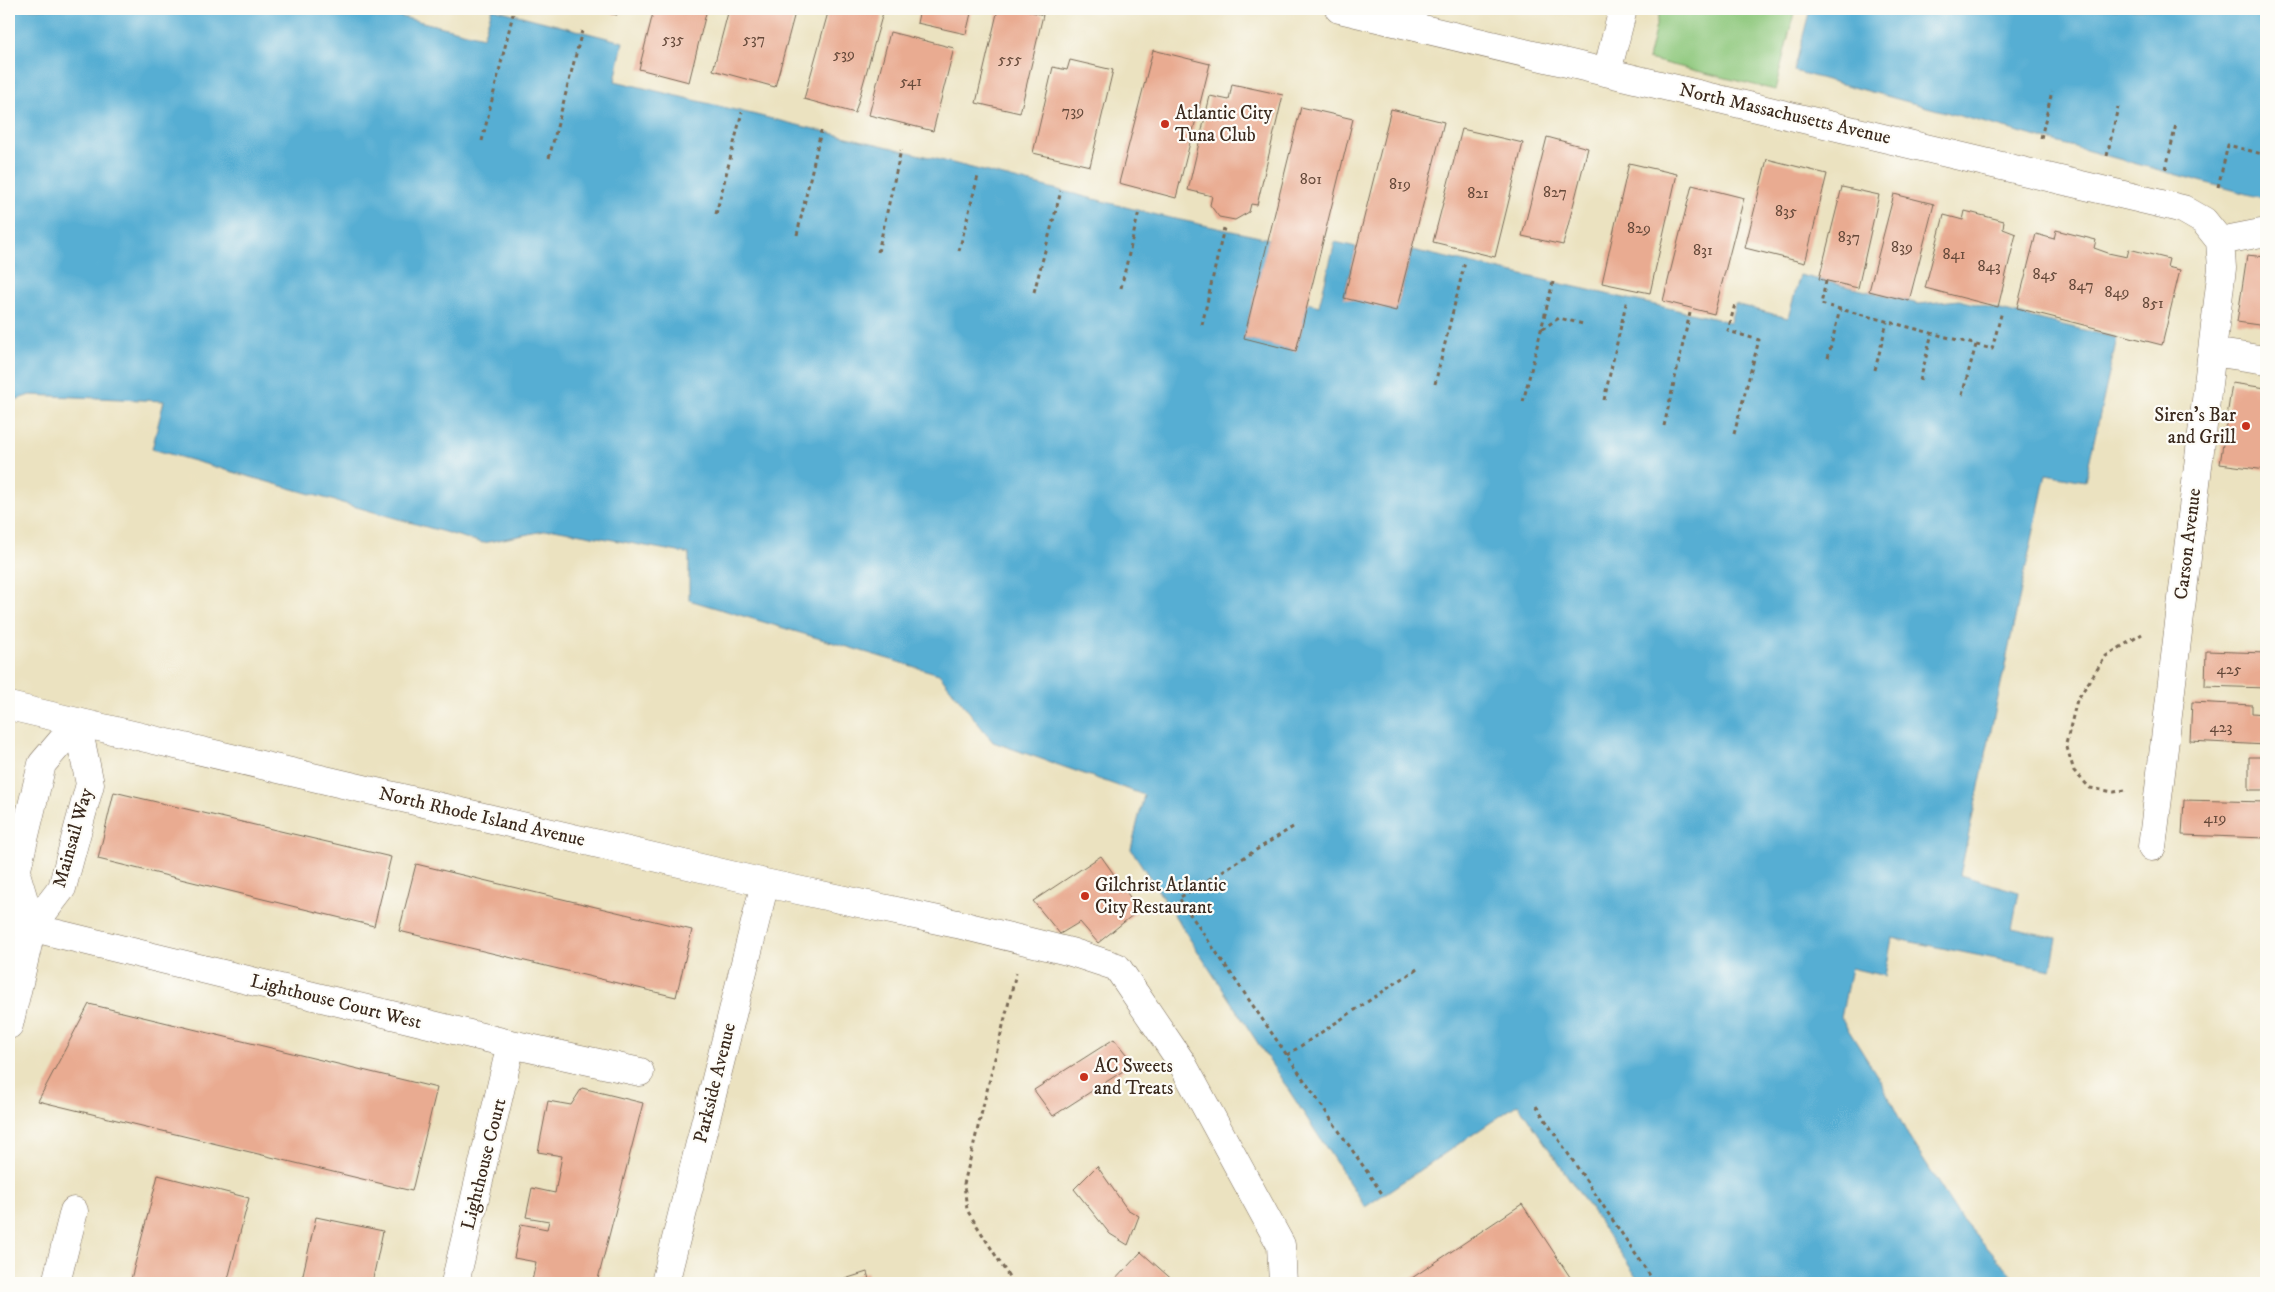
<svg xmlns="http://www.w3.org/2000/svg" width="2275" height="1292" font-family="'IM FELL DW Pica',serif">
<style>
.green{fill:#8ec87d;stroke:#64794e}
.water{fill:#56aed3;stroke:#486c78}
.pier{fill:#ebe2c0}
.building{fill:#e9ab91}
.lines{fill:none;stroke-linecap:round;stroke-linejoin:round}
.minor-casing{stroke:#796a57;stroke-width:29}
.path{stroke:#796a57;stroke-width:3;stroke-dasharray:4 4;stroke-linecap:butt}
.minor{stroke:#fff;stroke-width:28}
.poi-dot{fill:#c8321e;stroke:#fdfcf7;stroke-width:2}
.labels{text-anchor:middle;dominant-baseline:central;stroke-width:4.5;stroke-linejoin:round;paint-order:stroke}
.number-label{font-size:16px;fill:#664a3b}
.poi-label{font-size:19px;fill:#3b2a1e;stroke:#fdfcf7;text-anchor:start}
.street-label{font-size:19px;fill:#3b2a1e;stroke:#fdfcf7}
</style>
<rect width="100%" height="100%" fill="#fdfcf7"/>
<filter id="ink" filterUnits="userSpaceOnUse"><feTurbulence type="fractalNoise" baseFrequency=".02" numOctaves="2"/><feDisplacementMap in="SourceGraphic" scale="10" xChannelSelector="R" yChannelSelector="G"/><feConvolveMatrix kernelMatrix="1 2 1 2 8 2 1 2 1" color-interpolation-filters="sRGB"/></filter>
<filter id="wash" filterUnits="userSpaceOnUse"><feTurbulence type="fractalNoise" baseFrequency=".0096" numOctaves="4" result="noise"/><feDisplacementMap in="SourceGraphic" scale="20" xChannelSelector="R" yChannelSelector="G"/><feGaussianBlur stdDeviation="1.12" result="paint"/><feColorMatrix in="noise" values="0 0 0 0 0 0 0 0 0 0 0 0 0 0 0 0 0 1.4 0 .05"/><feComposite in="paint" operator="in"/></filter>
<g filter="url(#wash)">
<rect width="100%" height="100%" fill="#ebe2c0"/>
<path class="green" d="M1660 9H1795L1775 90 1648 59Z"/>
<path class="water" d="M9 9H370L483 37 492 9H494L623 42 615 81 901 150 1157 215 1269 239 1244 338 1296 351 1308 303 1319 306 1335 242 1356 247 1344 297 1396 311 1412 250 1730 322 1735 304 1788 318 1800 275 1919 304 1959 300 2117 338 2085 481 2046 474 1960 875 2019 892 2012 928 2057 938 2051 970 1892 938 1885 976 1851 968 1841 1018 1881 1082 1910 1139 1960 1217 2019 1283H1641L1518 1104 1365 1207 1131 849 1144 795 993 742 939 674 689 600V554L554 529 483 543 152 449 164 401 30 395 9 402Z
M1810 9H2228L2250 15 2259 9H2266V199L1794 71Z"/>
<path class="pier" d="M2253 652 2266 653V838L2247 837Z"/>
<g id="blocks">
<path class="building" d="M591 9H618L617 15Z
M654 9H707L689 82 639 69Z
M729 9H796L775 87 713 70Z
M829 9H884L855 113 804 99Z
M920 9H972L966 34 917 23Z
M998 9H1030L1029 11 1043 15 1020 113 976 103Z
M890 32 954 48 933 131 869 115Z
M1153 50 1210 64 1176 198 1119 183Z
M1070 60 1113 70 1090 166 1033 153 1053 67 1067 70Z
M1232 84 1283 95 1257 205 1251 204 1249 212 1235 220 1219 217 1210 205 1212 196 1188 190 1210 96 1229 100Z
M1301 107 1353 119 1296 351 1244 338Z
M1391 109 1444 122 1396 311 1344 298Z
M1462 129 1523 143 1495 257 1433 242Z
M1547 137 1588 148 1563 245 1522 236Z
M1767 159 1827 174 1805 263 1745 248Z
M1629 163 1677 174 1650 293 1602 283Z
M1692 185 1744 198 1714 314 1663 301Z
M1842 187 1879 195 1858 288 1819 279Z
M1894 194 1934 204 1909 301 1869 291Z
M1965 211 2004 221 2003 229 2016 234 1998 307 1925 288 1944 215 1963 220Z
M2056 230 2096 240 2094 248 2108 253 2127 257 2129 249 2169 259 2167 267 2180 270 2162 345 2017 308 2036 234 2054 239Z
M2247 255 2266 257V326L2237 322Z
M2232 383 2266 388V470L2220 464Z
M2206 651 2266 653V688L2205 686Z
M2192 702 2252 705V713L2266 714V745L2190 741Z
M2249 757H2266V790H2249Z
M114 792 391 857 374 926 98 859Z
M2184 800 2266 802V838L2182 835Z
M1101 856 1139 910 1098 943 1080 922 1060 934 1033 901Z
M416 864 692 930 676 997 399 931Z
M89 1004 437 1088 412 1191 38 1101Z
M1114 1039 1134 1064 1053 1116 1034 1090Z
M582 1088 643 1103 597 1283H511V1281H532L536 1262 514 1258 521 1224 547 1229 549 1221 526 1217 532 1188 555 1193 562 1156 538 1152 548 1101 571 1105Z
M1097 1166 1127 1209 1139 1216 1128 1245 1110 1234 1074 1189Z
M158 1175 249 1198 227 1283H130Z
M1522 1204 1574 1283H1407L1406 1282Z
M316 1217 383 1231 372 1283H301Z
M1141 1252 1176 1283H1112Z
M867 1272 870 1283H832Z"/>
</g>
</g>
<g filter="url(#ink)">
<use href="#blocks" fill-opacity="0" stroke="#796a57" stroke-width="1"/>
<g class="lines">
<g class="minor-casing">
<path id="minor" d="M1339 9 2183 209 2204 221 2220 241
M1607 72 1623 9
M2220 241 2261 233 2266 234
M2212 352 2266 360
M9 706 765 883 957 924 1071 952 1117 967 1182 1063 1281 1245 1283 1283
M2152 847 2222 268 2220 241
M9 922 511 1044 640 1072
M32 927 16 873 42 764 77 723
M9 1025 32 927 62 888 90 784 77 723
M56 1283 74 1211
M455 1283 511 1044
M665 1283 765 883"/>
</g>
<path class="path" d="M2041 138 2052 91
M482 141 513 14
M2107 156 2118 107
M549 158 582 31
M2166 169 2176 124
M2218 187 2228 145 2266 155
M716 214 742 112
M797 235 821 131
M959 251 978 176
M878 252 901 150
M1826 281 1821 304 1992 349 2002 311
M1121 288 1139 211
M1034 292 1061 191
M1202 325 1224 228
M1542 329 1559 318 1583 324
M1828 358 1840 309
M1875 370 1887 322
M1920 381 1932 333
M1435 384 1465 262
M1962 395 1976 345
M1604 400 1627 299
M1523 402 1553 282
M1664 426 1690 313
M1734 434 1759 340 1728 331 1735 304
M2125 790 2114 792 2090 788 2074 771 2066 744 2077 700 2106 656 2142 634
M1293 827 1179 898 1383 1195
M1287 1055 1420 967
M1536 1106 1655 1283
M1013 1283 967 1210 964 1184 1016 973"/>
<use href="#minor" class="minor"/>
</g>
</g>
<g class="poi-dot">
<circle cx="1165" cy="124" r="5"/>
<circle cx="2246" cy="426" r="5"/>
<circle cx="1085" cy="896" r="5"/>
<circle cx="1084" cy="1077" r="5"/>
</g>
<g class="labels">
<g class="number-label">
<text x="673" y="39">535</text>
<text x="754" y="39">537</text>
<text x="844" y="54">539</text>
<text x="1010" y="59">555</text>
<text x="911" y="81">541</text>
<text x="1073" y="111">739</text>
<text x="1311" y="179">801</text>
<text x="1400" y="184">819</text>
<text x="1555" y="192">827</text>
<text x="1478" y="193">821</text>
<text x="1786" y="211">835</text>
<text x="1639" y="228">829</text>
<text x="1849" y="237">837</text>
<text x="1902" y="247">839</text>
<text x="1703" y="250">831</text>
<text x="1954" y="254">841</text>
<text x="1989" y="266">843</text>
<text x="2045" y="274">845</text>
<text x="2081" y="285">847</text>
<text x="2117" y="292">849</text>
<text x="2153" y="303">851</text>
<text x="2229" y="669">425</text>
<text x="2221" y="727">423</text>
<text x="2215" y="818">419</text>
</g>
<g class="poi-label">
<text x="1175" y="113">Atlantic City<tspan x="1175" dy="22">Tuna Club</tspan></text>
<text x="2236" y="415" text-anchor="end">Siren’s Bar<tspan x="2236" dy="22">and Grill</tspan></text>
<text x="1095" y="885">Gilchrist Atlantic<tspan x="1095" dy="22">City Restaurant</tspan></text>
<text x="1094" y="1066">AC Sweets<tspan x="1094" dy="22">and Treats</tspan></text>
</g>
<g class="street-label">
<text transform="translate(1785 114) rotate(13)">North Massachusetts Avenue</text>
<text transform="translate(2188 544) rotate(-83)">Carson Avenue</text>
<text transform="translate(482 817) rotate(13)">North Rhode Island Avenue</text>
<text transform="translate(73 838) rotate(-74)">Mainsail Way</text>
<text transform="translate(336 1002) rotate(14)">Lighthouse Court West</text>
<text transform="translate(715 1083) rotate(-76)">Parkside Avenue</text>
<text transform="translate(484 1164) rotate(-76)">Lighthouse Court</text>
</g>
</g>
<rect width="2275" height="1292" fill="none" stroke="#fdfcf7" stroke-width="30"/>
</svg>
